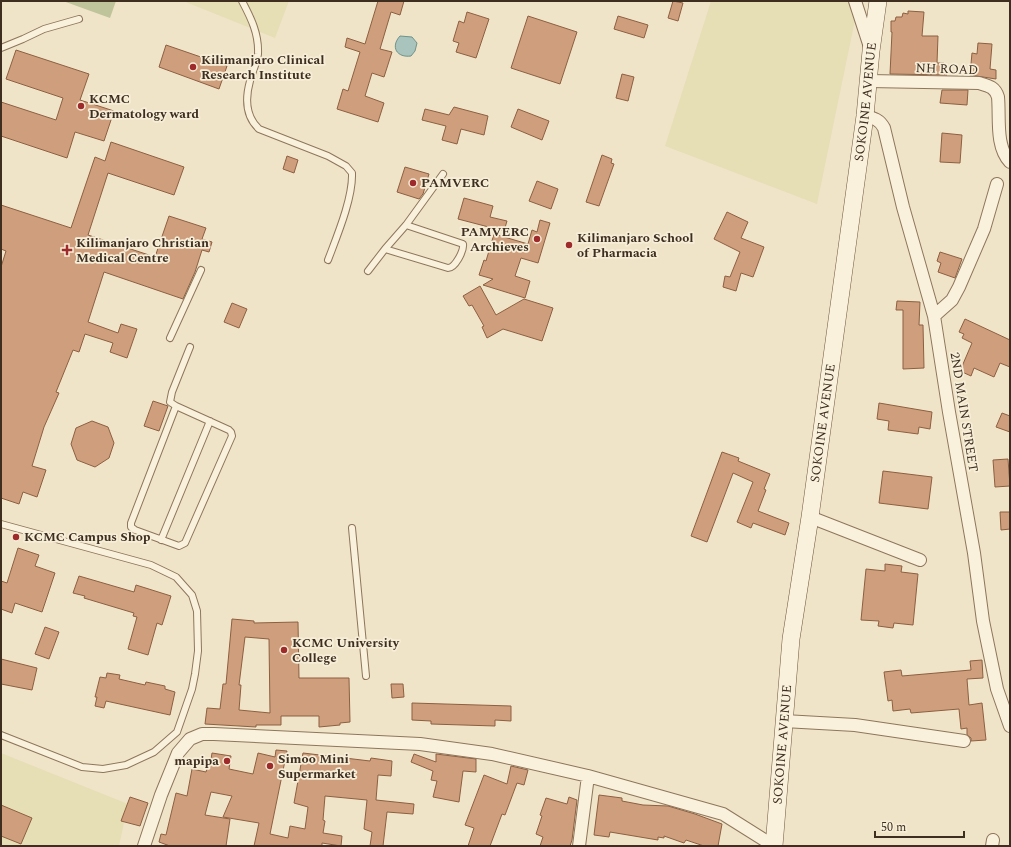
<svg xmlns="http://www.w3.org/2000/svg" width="1011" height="847" font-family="Spectral,serif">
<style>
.farmland{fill:#e6deb5}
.cemetery{fill:#bfc49a}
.water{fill:#a9c4bc;stroke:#6f938a}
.building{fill:#cf9f7d;stroke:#8d5f41;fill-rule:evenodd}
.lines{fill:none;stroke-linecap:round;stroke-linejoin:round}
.lane-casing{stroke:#8d765c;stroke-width:8}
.street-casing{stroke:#8d765c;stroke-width:14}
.secondary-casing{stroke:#6f573f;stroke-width:18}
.lane{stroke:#faf1dc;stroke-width:6}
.street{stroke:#faf1dc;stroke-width:12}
.secondary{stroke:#faf1dc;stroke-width:17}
.poi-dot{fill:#9e2a2b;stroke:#f7eed8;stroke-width:1.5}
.labels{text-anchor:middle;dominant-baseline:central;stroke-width:3.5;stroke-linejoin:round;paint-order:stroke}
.poi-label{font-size:13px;font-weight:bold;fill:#3d2e20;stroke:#f7eed8;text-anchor:start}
.street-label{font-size:13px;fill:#3d2e20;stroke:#f7eed8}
</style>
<rect width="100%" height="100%" fill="#f0e4c8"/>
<path class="farmland" d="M183 1H289L275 38Z
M711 1H850L855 20 817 204 665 146Z
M1 753 128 804 119 846H1Z"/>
<path class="cemetery" d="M63 1H116L110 18Z"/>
<path class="water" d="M400 36 412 37 417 43 415 51 411 56C397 58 390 47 400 36Z"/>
<path class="building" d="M378 1H404L400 15 391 12 380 49 392 52 384 77 372 73 365 96 384 103 378 122 337 109 343 89 348 91 360 52 345 47 347 38 365 44Z
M673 1 683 3 678 21 668 18Z
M908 11 924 12 922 36H938L937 63H944V73L947 75 890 74 892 32H891V21H895L896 17H902L903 13 908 14Z
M467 12 489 19 476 58 456 52 459 43 453 41 459 21 464 23Z
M528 16 577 32 560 84 511 68Z
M618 16 648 25 644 38 614 29Z
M978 43 992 44 990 69 996 70V79L970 75 972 53 977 54Z
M166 45 227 66 219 89 159 67Z
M16 50 89 74 80 100 114 111 104 141 75 132 67 158 1 136V102L56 120 63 98 6 79Z
M622 74 634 77 628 101 616 98Z
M942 90H968L967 105 940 103Z
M454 107 488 116 484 135 461 129 457 144 442 140 446 126 422 120 425 109 449 115Z
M518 109 549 121 542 140 511 127Z
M942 133 962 135 960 163 940 162Z
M111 142 184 167 174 195 108 173 88 235 155 257 169 216 206 228 202 239 212 242 209 252 202 250 195 272 183 299 104 272 88 322 118 333 121 324 137 329 127 358 110 352 113 343 85 334 79 352 73 350 56 392 59 393 44 427 32 466 46 470 37 497 23 492 19 504 1 498V267L6 251 1 249V205L71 228 95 157 105 161Z
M602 155 612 159 611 163 614 164 599 206 586 202Z
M287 156 298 160 294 173 283 169Z
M405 167 429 174 423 194 419 199 397 192Z
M537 181 558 189 551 209 529 201Z
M464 198 493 206 490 217 507 221 504 231 458 219Z
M727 212 748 222 741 238 764 247 753 277 741 273 736 291 723 287 725 276 730 277 740 252 714 239Z
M540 220 550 223 538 263 521 258 515 276 530 281 525 298 483 285 493 279 479 275 484 260 486 261 494 234 528 244 532 230 537 232Z
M940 252 962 259 955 278 938 272 941 263 937 261Z
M480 286 496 315 524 299 553 308 542 341 503 329 487 338 482 327 484 326 472 305 469 306 463 296Z
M897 301 920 302 919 325H923L924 368 903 369V310H896Z
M232 303 247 309 239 328 224 322Z
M965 319 1010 340V367L1000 363 994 377 974 368 971 376 960 371 972 343 962 338 964 334 959 332Z
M153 401 168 406 159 431 144 426Z
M879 403 932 412 930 429 919 427 918 434 888 430 889 421 877 419Z
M1002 413 1010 416V432L996 427Z
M92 421 108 427 114 443 109 458 95 467 77 460 71 444 76 428Z
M722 452 739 458 738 461 770 474 764 489 766 490 758 511 789 523 785 535 753 523 751 528 737 522 753 482 733 473 707 542 691 536Z
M1008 459 1010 486 995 487 993 460Z
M883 471 932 477 928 509 879 503Z
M1000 512H1010V529L1001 530Z
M18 548 39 555 35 566 55 573 42 612 15 603 12 613 1 609V581L7 583Z
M885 564 902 566 901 572 918 574 913 625 894 623 893 628 878 626 879 621 861 620 866 569 885 571Z
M79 576 134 592 136 585 171 596 162 625 157 623 148 655 128 649 137 617 133 616 134 613 84 598 85 596 73 593Z
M232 619 254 621V623L298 622 299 678H349L350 722 340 723V725L319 727V716H281V725H256V727L205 724 207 708 220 709 223 684H226ZM245 637 269 639 270 713 239 710 241 685H239Z
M45 627 59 632 49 659 35 654Z
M1 659 37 668 32 690 1 684Z
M982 660 983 678 967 679 969 705 982 703 986 740 971 741V738L967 735V728L961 729 959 709 911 713 910 709 893 711 892 700 888 701 884 672 901 670 902 676 971 670 970 661Z
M107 673 120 675 119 679 145 685 146 682 165 686V689L175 692 170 715 106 701 104 708 95 706 97 697H95L100 677 106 678Z
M391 684H403L404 697 392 698Z
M412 703 511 706V721L495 720V726L431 724V721L412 720Z
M276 750 287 751 270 834 288 838 290 826 305 829 308 807 294 803 303 753 370 761 371 758 392 761 391 776 378 775 376 800 414 804 413 814 387 812 383 846H370L372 832 364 829 367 800 325 796 323 820 325 821 323 833 342 836 341 846 322 843V846H254L259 823 223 817 232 796 211 792 205 815 230 819 226 846H170L159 842 161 834 166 835 176 793 187 796 192 769 206 772 208 765 210 766 212 753 231 756 229 769 253 774 258 753 275 757Z
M414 754 436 762V754L476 759V772L463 771 459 802 433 797 437 781 431 780 433 771 411 762Z
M511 766 528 770 524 785 517 783 505 815 502 814 490 846H468L474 828 465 825 484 775 507 784Z
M599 795 622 798V801L643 805 668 806 695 814 722 824 718 846H704L686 840 684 843 664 836V838L658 837V840L610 832 609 837 594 835Z
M130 797 148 803 140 826 121 821Z
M569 797 577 800 572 840 570 846H540L543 837 536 834 542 816 540 815 546 798 567 804Z
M1 805 32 818 21 844 1 836Z"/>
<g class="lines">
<g class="lane-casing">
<path id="lane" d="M242 1C251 18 259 34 258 54 257 63 252 72 250 81 245 99 245 116 259 129L328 156 346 166 352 173C353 198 337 236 328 260
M1 48 23 39 44 29 79 19
M385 249 448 268C455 268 464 251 463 244L406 225
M368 271 385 249 406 225 443 174
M170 338 201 270
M176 406 131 523V527L135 530 179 546 185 543 232 436 231 432 229 430 176 406 170 402 172 392 190 347
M1 524 151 565 176 577 192 595 197 611 198 651 195 674 192 689 177 732 154 752 126 765 103 769 82 767 1 735
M352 528 366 676
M161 540 210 421"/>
</g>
<g class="street-casing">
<path id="street" d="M855 1 870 47
M869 81 979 83C989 86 995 87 998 97 1000 117 995 146 1010 162
M865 116C874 118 880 120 884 128L903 207 934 316 949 412 974 553 983 621 997 689 1010 726
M934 316 952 300 959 287 984 229 997 184
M810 517 920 560
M784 721 855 725 964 741
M144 846 161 795 178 753 190 739 202 734H214L420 744 492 754 588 776 723 814 774 846
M579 846 588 776
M992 846 993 840"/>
</g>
<g class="secondary-casing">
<g id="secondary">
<path id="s1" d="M774 846 791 639 810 517 865 116 871 51 878 1"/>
</g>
</g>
<use href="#lane" class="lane"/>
<use href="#street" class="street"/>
<use href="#secondary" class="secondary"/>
</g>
<g class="poi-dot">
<circle cx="193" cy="67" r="4"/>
<circle cx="81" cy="106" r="4"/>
<circle cx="413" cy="183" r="4"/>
<circle cx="537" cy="239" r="4"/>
<circle cx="569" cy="245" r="4"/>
<path d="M65 244h4v4h4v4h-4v4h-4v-4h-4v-4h4z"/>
<circle cx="16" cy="537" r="4"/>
<circle cx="284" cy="650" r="4"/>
<circle cx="227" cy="761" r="4"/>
<circle cx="270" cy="766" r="4"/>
</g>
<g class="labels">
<g class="poi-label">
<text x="201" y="60">Kilimanjaro Clinical<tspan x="201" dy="15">Research Institute</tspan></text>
<text x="89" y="99">KCMC<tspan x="89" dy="15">Dermatology ward</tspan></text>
<text x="421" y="183">PAMVERC</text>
<text x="529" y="232" text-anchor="end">PAMVERC<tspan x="529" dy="15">Archieves</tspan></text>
<text x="577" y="238">Kilimanjaro School<tspan x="577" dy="15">of Pharmacia</tspan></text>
<text x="76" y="243">Kilimanjaro Christian<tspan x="76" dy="15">Medical Centre</tspan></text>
<text x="24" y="537">KCMC Campus Shop</text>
<text x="292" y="643">KCMC University<tspan x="292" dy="15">College</tspan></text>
<text x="278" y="759">Simoo Mini<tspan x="278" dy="15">Supermarket</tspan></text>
<text x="219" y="761" text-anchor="end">mapipa</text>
</g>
<g class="street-label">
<text transform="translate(947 69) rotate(2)">NH ROAD</text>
<text stroke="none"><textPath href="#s1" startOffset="750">SOKOINE AVENUE</textPath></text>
<text transform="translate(964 412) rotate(81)">2ND MAIN STREET</text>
<text stroke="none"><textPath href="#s1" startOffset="426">SOKOINE AVENUE</textPath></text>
<text stroke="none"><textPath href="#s1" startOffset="102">SOKOINE AVENUE</textPath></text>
</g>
</g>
<rect width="1011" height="847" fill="none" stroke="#3d2e20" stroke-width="4"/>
<path d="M875 831v6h89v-6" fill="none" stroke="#3d2e20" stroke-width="2"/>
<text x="881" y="831" font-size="12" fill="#3d2e20" stroke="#f7eed8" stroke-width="3" paint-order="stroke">50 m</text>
</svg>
